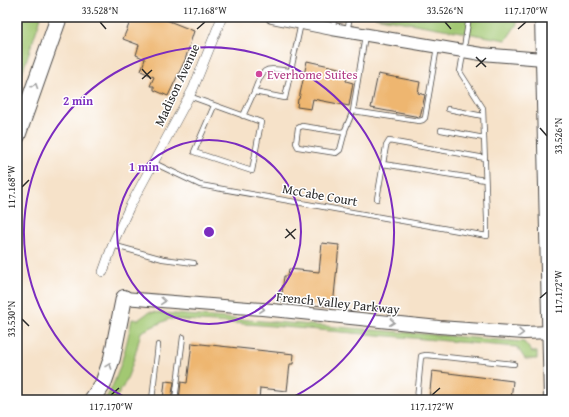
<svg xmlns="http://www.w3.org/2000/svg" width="569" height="417" font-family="'Gentium Book Plus',serif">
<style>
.green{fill:#a2c872;stroke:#667a4e}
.building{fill:#eeb66f}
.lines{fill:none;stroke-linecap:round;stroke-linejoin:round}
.lane-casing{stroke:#494643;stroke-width:6}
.street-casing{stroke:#494643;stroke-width:10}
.secondary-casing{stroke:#494643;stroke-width:14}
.primary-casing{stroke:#494643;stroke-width:16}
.highway-casing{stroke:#494643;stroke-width:18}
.lane{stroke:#fff;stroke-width:4.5}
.street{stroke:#fff;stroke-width:9}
.secondary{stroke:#fff;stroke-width:12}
.primary{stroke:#fff;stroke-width:14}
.highway{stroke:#fff;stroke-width:16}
.oneway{stroke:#a0a0a0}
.ticks{fill:none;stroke:#2b2b2b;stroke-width:1.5}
.ring{fill:none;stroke:#7b2cbf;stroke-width:2}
.hotel-dot{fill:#d1479c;stroke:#fff;stroke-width:1.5}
.labels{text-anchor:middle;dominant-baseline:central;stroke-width:3;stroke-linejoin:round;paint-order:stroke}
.hotel-label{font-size:13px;fill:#b23c85;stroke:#fff;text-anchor:start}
.street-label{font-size:13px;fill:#2b2b2b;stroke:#fff}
.centre{fill:#7b2cbf;stroke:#fff;stroke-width:2}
.ring-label{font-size:12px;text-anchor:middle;font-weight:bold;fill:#7b2cbf;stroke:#fff;stroke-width:3;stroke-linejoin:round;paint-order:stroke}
.neatline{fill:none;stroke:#2b2b2b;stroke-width:1.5}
.ticks-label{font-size:10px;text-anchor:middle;fill:#2b2b2b}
</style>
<rect width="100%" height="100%" fill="#fff"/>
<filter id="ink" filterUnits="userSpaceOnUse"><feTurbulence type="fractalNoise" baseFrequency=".025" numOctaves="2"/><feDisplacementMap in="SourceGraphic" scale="8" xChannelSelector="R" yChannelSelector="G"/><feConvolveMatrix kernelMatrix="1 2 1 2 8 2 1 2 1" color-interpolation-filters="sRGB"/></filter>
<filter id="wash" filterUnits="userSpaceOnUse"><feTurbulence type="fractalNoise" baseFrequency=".012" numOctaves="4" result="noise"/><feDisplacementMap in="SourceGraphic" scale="16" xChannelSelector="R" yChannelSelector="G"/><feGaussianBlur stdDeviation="0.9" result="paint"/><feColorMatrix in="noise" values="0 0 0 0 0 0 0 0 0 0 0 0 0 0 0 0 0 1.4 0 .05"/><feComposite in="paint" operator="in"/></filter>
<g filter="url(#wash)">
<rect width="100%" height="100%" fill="#f6e2c9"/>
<path class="green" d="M22 17H41L17 88V32Z
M375 17H517V24L506 40Z
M149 312 524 342 532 352H537V359H525L517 347 261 325 169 319 141 332C135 355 130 381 114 400H105C120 375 126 347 132 319L138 320Z"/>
<g id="blocks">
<path class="building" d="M132 17H159L194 31 185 60 168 96 154 90V86H150L154 77 141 71 145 59 136 55 139 45 123 39Z
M307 61 348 70 346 81 353 83 349 106 313 99 311 109 297 107 298 99H299Z
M378 74 420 82 418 93 425 95 420 117 371 108Z
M322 243 339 245 333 307 281 302 284 276H288L289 269 319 272Z
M192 343 294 354 293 364H290L287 391 260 388 259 400H179L181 382 187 383Z
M432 371 513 381 511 400H429Z
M165 381 174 382 171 400H163Z"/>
</g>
</g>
<g filter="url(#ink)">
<use href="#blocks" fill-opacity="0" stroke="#494643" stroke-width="1"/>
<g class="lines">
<g class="lane-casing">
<path id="lane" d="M333 28 334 17
M347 31 350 17
M254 92C264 66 263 68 290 71
M189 96 261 122 252 171 194 152 214 106
M448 109 483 116
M353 111 419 121 423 120 425 118 437 47
M243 116 254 92 285 98 301 23
M441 130 484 138
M345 131 341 132 302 126 298 128 296 143 298 147 336 153 340 150 345 131V130L353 111 365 35
M154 163 200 185 487 236V219L483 108 460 72 469 17
M383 164 386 146 389 141 485 158
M377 199 383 164 485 180
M112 245 163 259 194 263
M152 400 158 345
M175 400 183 337
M417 400 421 356 426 355 514 364"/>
</g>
<g class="street-casing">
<path id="street" d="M103 272 114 241 129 208 193 89 222 17"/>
</g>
<g class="secondary-casing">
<path id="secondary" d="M272 17 332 29 481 54 543 59
M124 298 262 309 439 327 524 333 552 332"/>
</g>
<g class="primary-casing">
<path id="primary" d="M542 17 551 400"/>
</g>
<g class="highway-casing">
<path id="highway" d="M17 136 59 17
M92 400 103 384 112 358 124 298"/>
</g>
<use href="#lane" class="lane"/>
<use href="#street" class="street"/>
<use href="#secondary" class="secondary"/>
<use href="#primary" class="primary"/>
<use href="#highway" class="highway"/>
</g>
<defs><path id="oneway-chevron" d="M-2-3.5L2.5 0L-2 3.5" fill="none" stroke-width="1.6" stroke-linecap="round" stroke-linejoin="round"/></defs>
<g class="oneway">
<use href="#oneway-chevron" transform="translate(35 86) rotate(-71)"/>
<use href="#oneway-chevron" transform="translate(163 301) rotate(5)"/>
<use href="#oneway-chevron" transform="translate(262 309) rotate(5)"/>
<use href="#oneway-chevron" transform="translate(392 322) rotate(6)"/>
<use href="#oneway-chevron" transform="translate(521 333) rotate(2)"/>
<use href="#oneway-chevron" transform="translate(109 366) rotate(-70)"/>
</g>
</g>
<path class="ticks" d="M100 22 106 29M445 22 451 29M197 29 205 22M518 29 526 22M476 57 486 67M476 67 486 58M142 69 151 79M142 79 152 70M540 128 547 136M22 187 29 180M286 229 295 239M285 238 296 229M540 298 547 292M22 319 29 326M111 395 119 388M432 395 440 388"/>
<g class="ring">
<circle cx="209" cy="232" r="92"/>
<path d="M131 400A185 185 0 1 1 287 400"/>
</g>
<circle class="hotel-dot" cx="259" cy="74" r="4"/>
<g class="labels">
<g class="hotel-label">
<text x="267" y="74">Everhome Suites</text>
</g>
<g class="street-label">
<text transform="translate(177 85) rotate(-65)">Madison Avenue</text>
<text transform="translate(320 195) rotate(10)">McCabe Court</text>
<text transform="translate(338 303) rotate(6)">French Valley Parkway</text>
</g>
</g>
<circle cx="209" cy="232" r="6" class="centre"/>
<g class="ring-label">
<text x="78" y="105">2 min</text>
<text x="144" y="171">1 min</text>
</g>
<rect width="569" height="417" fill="none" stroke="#fff" stroke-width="44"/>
<rect x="22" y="22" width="525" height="373" class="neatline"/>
<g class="ticks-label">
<text x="100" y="14">33.528°N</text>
<text x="205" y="14">117.168°W</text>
<text x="445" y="14">33.526°N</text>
<text x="526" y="14">117.170°W</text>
<text transform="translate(558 136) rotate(-90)" y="4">33.526°N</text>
<text transform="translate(11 187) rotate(-90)" y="4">117.168°W</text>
<text transform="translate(558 292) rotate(-90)" y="4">117.172°W</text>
<text transform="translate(11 319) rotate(-90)" y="4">33.530°N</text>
<text x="111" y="410">117.170°W</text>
<text x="432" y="410">117.172°W</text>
</g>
</svg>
